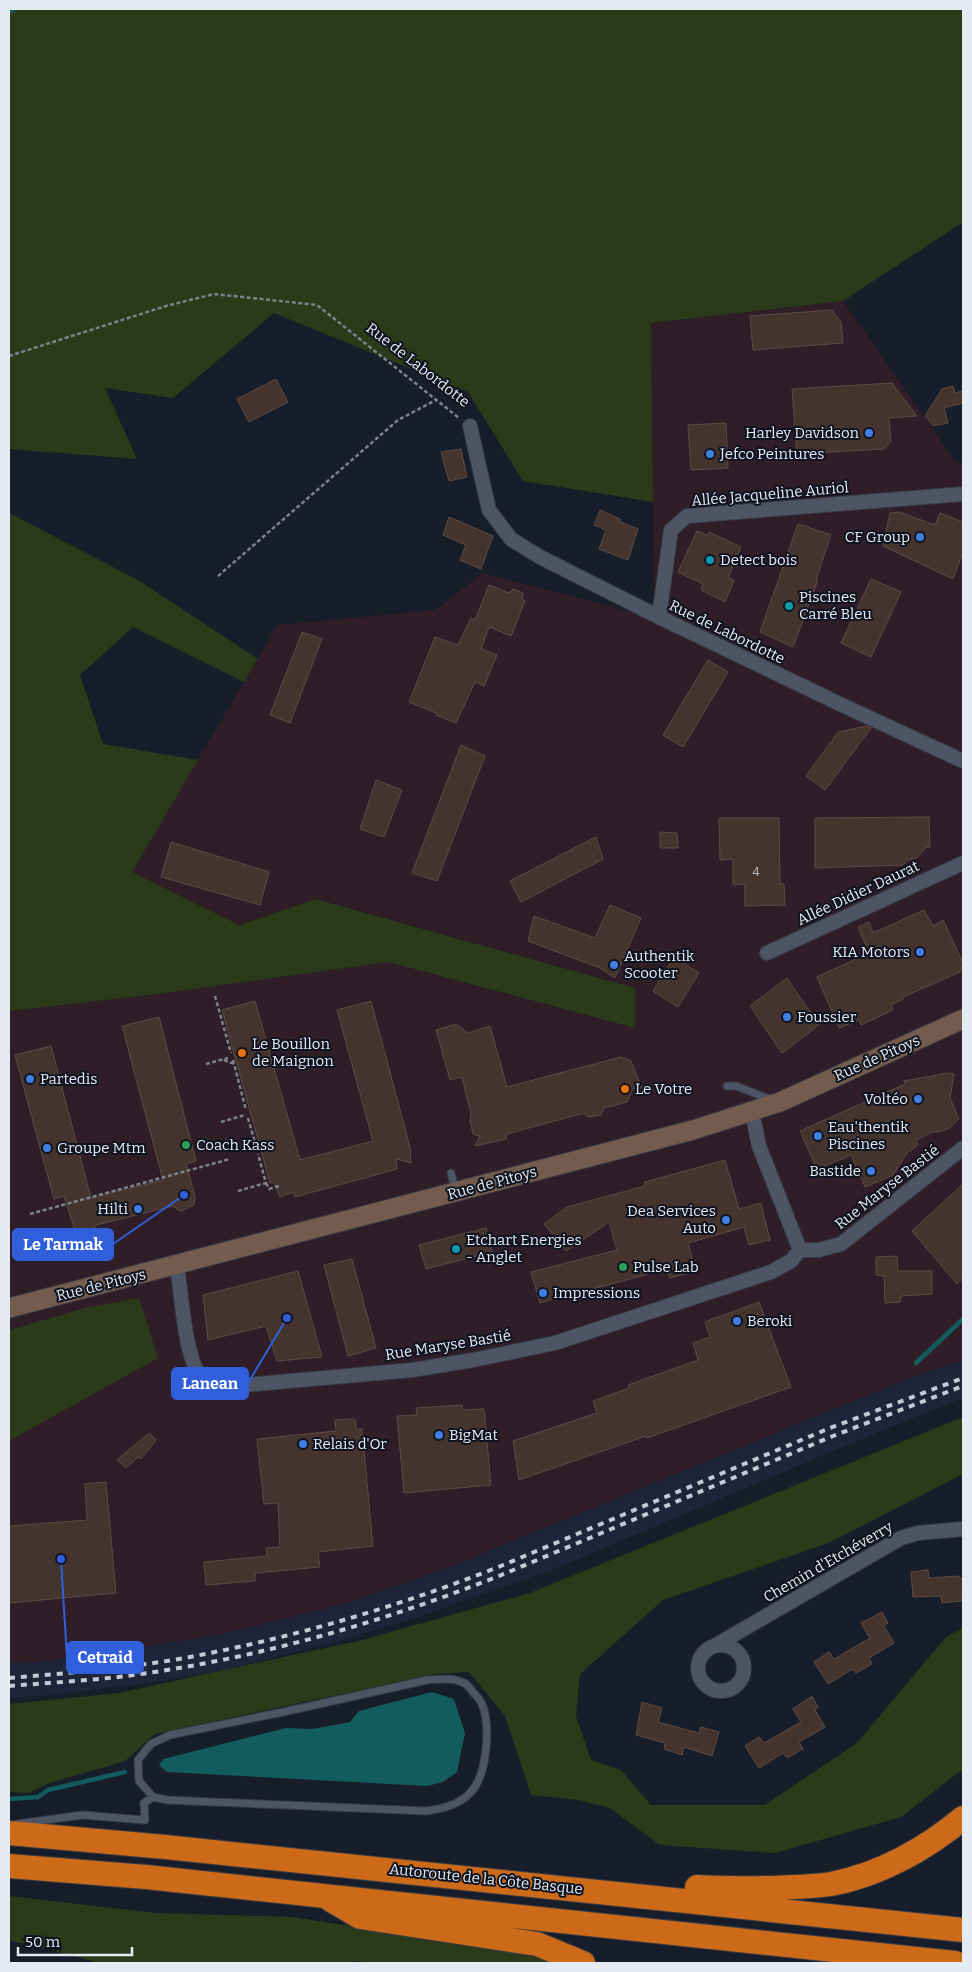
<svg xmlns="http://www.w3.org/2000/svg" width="972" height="1972" font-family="Bitter,serif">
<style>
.built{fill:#1e2538}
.industrial{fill:#2f1e27}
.green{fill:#2b3b19}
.water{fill:#135c5e}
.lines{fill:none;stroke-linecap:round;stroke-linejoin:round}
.stream{stroke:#135c5e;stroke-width:4.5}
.building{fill:#44342d;stroke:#5c4c44}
.lane-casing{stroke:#363943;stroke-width:9}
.street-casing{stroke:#363943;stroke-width:16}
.secondary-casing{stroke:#363943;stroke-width:21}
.highway-casing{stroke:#363943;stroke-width:26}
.path{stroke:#7d828c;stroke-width:2.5;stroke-dasharray:4 2.5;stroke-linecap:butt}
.lane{stroke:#4d5463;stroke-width:7}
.street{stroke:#4d5463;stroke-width:14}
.secondary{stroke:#735b4d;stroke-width:19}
.highway{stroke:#cc6a1a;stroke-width:24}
.rail{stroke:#c5c9d3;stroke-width:4;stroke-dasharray:6 6;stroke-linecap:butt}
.shop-dot{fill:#3f7fe0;stroke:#0f131f;stroke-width:2}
.culture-dot{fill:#0f9aa8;stroke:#0f131f;stroke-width:2}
.food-dot{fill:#e8710a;stroke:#0f131f;stroke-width:2}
.leisure-dot{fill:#2e9e5b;stroke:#0f131f;stroke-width:2}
.labels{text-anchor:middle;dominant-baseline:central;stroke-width:4;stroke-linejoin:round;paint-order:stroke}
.number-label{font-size:12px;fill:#bebcc2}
.street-label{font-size:15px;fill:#e6eaf3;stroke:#0f131f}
.poi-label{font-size:15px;fill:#e6eaf3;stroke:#0f131f;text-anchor:start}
.leader{fill:none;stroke:#315edb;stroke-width:2}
.callout-dot{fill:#315edb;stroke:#0f131f;stroke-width:2}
.callout{fill:#315edb;stroke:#315edb;stroke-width:2}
.callout-label{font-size:16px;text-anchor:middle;font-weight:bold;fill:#fff}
</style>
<rect width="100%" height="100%" fill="#171d29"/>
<path class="built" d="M963 1360V1398L852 1443 555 1569 412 1619 332 1643 222 1671 141 1684 43 1696 9 1698V1663L37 1662 124 1650 447 1568 914 1376Z"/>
<path class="industrial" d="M843 301 956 462 963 463V1360L914 1376 447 1568 344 1604 222 1634 124 1650 37 1662 9 1663V1011L158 994 388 962 635 1028V988L317 899 239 925 131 872 278 625 435 610 483 573 654 618 651 323Z"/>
<path class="green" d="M9 9H963V222L843 301 651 323 653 502 523 481 468 392 274 313 173 398 105 388 137 459 9 449Z
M9 513 138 580 258 659 244 682 133 627 80 675 103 744 198 760 132 872 239 925 316 899 635 988V1028L388 962 158 994 9 1011Z
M139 1298 158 1358 9 1441V1330L89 1307Z
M963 1417V1474L829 1543 663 1600 580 1674 576 1716 591 1760 621 1770 651 1805H765L857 1743 946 1637 963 1628V1769L901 1817 775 1853 660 1845 610 1808 578 1800 531 1795 505 1716 469 1672 434 1674 155 1734 125 1761 47 1784 29 1793 9 1792V1704L119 1693 362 1640 530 1593Z
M9 1896 156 1913 293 1917 520 1952 552 1963H373L355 1961 352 1963H101L9 1940Z"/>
<path class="water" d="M432 1692 454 1699 465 1733 457 1772 443 1782 427 1786 167 1772 159 1765 163 1759 286 1728 312 1729 350 1722 359 1711Z"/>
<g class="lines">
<path class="stream" d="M9 12 14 9
M916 1363 963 1319
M9 1799 38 1797 48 1790 125 1772"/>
</g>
<path class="building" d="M832 310 841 322 843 343 753 350 750 316Z
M276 379 288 402 249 422 237 399Z
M892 383 917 416 889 418 891 441 884 449 797 454 792 389Z
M953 386 955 393 963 391V403L944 408 948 423 933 426 925 416 942 389Z
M726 423 728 468 691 470 688 425Z
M461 449 467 477 449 481 441 452Z
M600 510 620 519V522L638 529 628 560 599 549 606 530 594 525Z
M899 512 935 525 940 513 963 522V551L953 579 883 546 890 513Z
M449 517 493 536 481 569 460 560 466 545 443 535Z
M798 524 831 535 816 580H818L793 647 760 632Z
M697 531 707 535 709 532 741 547 728 578 734 580 725 602 701 590 703 584 678 572Z
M871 579 901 592 871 657 841 643Z
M489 585 509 593 513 589 523 593 522 598 525 601 511 636 489 627 481 649 497 655 484 686 475 682 456 723 436 715V713L409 702 435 637 458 645 471 618 475 620Z
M302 632 322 639 290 723 270 715Z
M708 660 728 672 683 747 663 735Z
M867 726 871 728 825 790 806 776 838 732Z
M461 745 485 756 437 881 412 873Z
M376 780 402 790 384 837 360 829Z
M929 817 930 847 925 848 917 858 908 860 903 865 815 868V818Z
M719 818H779L780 884H784L785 905 745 906V884L733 885V859L720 860Z
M660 832 677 833 678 848H660Z
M596 837 603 859 521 902 510 881Z
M171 842 269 872 260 905 161 877Z
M610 905 641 918 615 978 600 968 528 941 534 916 595 938Z
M924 910 933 926 943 920 963 963 960 972 903 997V999L891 1005 893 1010 861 1025 859 1020 839 1028 817 977 869 953 858 927 869 922 873 933Z
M674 957 699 973 678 1007 653 991Z
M787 978 819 1025 782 1053 750 1006Z
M255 1001 300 1160 373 1141 337 1010 371 1001 410 1147 411 1163 396 1159 397 1169 295 1197 294 1192 280 1197 274 1182 270 1183 222 1010Z
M159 1017 196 1161 186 1164 195 1197 194 1205 181 1211 178 1210 173 1206 96 1225 92 1234 87 1237H77L64 1196 54 1199 15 1055 51 1046 91 1198 163 1180 122 1026Z
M456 1024 468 1033 490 1026 507 1087 621 1057 631 1061 644 1093 633 1088 627 1102 604 1108 601 1115 588 1117 584 1113 507 1134 506 1139 475 1146 480 1136 473 1134 470 1119 471 1114 462 1077 450 1080 436 1030Z
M948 1073 954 1074 950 1098 959 1119 949 1128 942 1131 932 1132 916 1140 918 1145 907 1153 893 1175 865 1187 851 1155 817 1169 800 1131 905 1084 904 1081Z
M725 1160 739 1209 761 1203 770 1240 749 1245 744 1227 688 1243 696 1271 670 1278 667 1269 540 1303 531 1272 617 1250 609 1222 566 1251 544 1224 567 1207 645 1186V1182Z
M963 1184V1278L957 1284 912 1231Z
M486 1228 492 1252 426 1269 419 1245Z
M897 1256 898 1271H932V1294L901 1296 900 1302 885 1303 884 1276 876 1275V1257Z
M352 1259 376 1348 348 1356 324 1265Z
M298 1271 322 1357 277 1361 266 1326 208 1340 203 1295Z
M759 1302 791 1387 647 1438 646 1436 519 1480 513 1441 597 1413 593 1401 629 1388 628 1385 698 1360 693 1343 710 1337 705 1322Z
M462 1405 463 1410 484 1409 491 1485 404 1493 397 1416 417 1415 416 1408Z
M355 1419 356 1429H362L373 1546 318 1552 320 1567 255 1573V1581L206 1585 204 1562 267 1556 266 1548 280 1547 278 1503 264 1504 257 1439 336 1431 335 1420Z
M149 1433 156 1440 141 1459 138 1457 126 1468 117 1460Z
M106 1482 116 1593 9 1603V1526L87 1520 85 1484Z
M928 1570 929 1578 959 1576V1578H963V1594H961V1601L942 1603 941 1596 913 1597 911 1572Z
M882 1612 888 1623 884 1626 894 1643 869 1658 872 1664 856 1673 853 1669 828 1684 814 1662 829 1652 834 1659 870 1638 861 1623Z
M812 1696 818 1707 815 1710 825 1727 799 1742 803 1749 787 1758 783 1753 759 1768 745 1746 759 1737 764 1743 801 1722 793 1709Z
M642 1702 662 1708 658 1722 699 1733 701 1727 719 1732 712 1756 684 1747 682 1755 664 1749 665 1743 636 1735Z"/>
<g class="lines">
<g class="lane-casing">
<path id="lane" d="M727 1086H736L772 1100
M451 1173 456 1192
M17 1824 82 1815 145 1820 144 1803 153 1797 139 1781 138 1760 151 1744 170 1735 283 1712 427 1680C440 1679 452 1677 464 1683 468 1685 470 1688 472 1691 475 1695 480 1699 482 1704 491 1725 487 1775 471 1792 460 1805 442 1809 426 1811L167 1800 153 1797"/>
</g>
<g class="street-casing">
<path id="street" d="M470 426 489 510 511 539 540 557 659 617 842 705 963 761
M659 617 671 530 687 516 963 494
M767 953 963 863
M800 1250H819L841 1244 963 1148
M177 1265C181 1290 185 1366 204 1380 213 1386 223 1386 234 1386L412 1370 473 1360 555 1343 771 1272 791 1261 800 1250 759 1146 752 1112
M698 1668a23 23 0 1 1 46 0a23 23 0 1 1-46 0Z
M716 1645 901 1538 918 1533 963 1529"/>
</g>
<g class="secondary-casing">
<path id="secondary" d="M9 1308 693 1130 780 1102 963 1019"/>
</g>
<g class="highway-casing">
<path id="highway" d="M9 1833 165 1847 963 1930
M9 1866 146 1877 955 1963
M697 1887C723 1889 748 1888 774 1888 792 1887 812 1887 831 1884 879 1875 926 1849 963 1818
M331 1900 360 1917 537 1944 583 1963"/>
</g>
<path class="path" d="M9 356 166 306 214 294 317 305 459 418
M218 576 398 420 436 400
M215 996 231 1053
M224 1060 234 1064
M233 1060 246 1110
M206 1064 228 1058
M248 1118 256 1146
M221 1122 245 1115
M266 1183 269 1189 279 1186
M238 1191 266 1183 258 1154
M30 1214 230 1159"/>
<use href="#lane" class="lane"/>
<use href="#street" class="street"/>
<use href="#secondary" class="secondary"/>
<use href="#highway" class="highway"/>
<path class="rail" d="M9 1678C69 1673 130 1668 190 1657 295 1637 396 1607 496 1568L830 1428 963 1378
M9 1686C45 1683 82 1681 118 1677 249 1661 377 1624 499 1576L833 1436 963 1386"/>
</g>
<g class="shop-dot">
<circle cx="869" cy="433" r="5"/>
<circle cx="710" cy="454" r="5"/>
<circle cx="920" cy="537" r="5"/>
<circle cx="920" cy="952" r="5"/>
<circle cx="614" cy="965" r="5"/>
<circle cx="787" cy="1017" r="5"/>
<circle cx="30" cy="1079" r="5"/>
<circle cx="918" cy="1099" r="5"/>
<circle cx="818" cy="1136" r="5"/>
<circle cx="47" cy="1148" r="5"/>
<circle cx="871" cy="1171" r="5"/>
<circle cx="138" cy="1209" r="5"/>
<circle cx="726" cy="1220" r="5"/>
<circle cx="543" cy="1293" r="5"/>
<circle cx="737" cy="1321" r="5"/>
<circle cx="439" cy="1435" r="5"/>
<circle cx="303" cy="1444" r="5"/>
</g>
<g class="culture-dot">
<circle cx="710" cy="560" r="5"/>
<circle cx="789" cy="606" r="5"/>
<circle cx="456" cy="1249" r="5"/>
</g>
<g class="food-dot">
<circle cx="242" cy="1053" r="5"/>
<circle cx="625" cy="1089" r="5"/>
</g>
<g class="leisure-dot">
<circle cx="186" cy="1145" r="5"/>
<circle cx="623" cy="1267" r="5"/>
</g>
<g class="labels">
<g class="number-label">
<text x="756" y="872">4</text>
</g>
<g class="street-label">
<text transform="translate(418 365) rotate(38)">Rue de Labordotte</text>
<text transform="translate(770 494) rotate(-5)">Allée Jacqueline Auriol</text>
<text transform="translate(727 632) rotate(26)">Rue de Labordotte</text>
<text transform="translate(858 893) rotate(-25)">Allée Didier Daurat</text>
<text transform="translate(877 1058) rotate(-24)">Rue de Pitoys</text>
<text transform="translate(492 1183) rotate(-15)">Rue de Pitoys</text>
<text transform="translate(887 1187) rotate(-38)">Rue Maryse Bastié</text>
<text transform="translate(101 1285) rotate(-14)">Rue de Pitoys</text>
<text transform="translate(448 1345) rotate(-9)">Rue Maryse Bastié</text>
<text transform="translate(828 1562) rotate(-30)">Chemin d'Etchéverry</text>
<text transform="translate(486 1879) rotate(6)">Autoroute de la Côte Basque</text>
</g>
<g class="poi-label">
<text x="859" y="433" text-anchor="end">Harley Davidson</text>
<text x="720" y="454">Jefco Peintures</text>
<text x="910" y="537" text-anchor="end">CF Group</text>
<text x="720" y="560">Detect bois</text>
<text x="799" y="597">Piscines<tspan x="799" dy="17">Carré Bleu</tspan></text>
<text x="910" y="952" text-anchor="end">KIA Motors</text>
<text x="624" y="956">Authentik<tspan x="624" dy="17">Scooter</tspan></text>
<text x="797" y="1017">Foussier</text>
<text x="252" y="1044">Le Bouillon<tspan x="252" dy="17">de Maignon</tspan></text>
<text x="40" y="1079">Partedis</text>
<text x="635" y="1089">Le Votre</text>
<text x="908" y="1099" text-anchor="end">Voltéo</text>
<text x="828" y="1127">Eau'thentik<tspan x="828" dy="17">Piscines</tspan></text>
<text x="196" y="1145">Coach Kass</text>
<text x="57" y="1148">Groupe Mtm</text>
<text x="861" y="1171" text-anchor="end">Bastide</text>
<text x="128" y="1209" text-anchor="end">Hilti</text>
<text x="716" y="1211" text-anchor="end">Dea Services<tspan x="716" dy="17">Auto</tspan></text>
<text x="466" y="1240">Etchart Energies<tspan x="466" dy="17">- Anglet</tspan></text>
<text x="633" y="1267">Pulse Lab</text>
<text x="553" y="1293">Impressions</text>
<text x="747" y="1321">Beroki</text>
<text x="449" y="1435">BigMat</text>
<text x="313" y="1444">Relais d'Or</text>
</g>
</g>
<path class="leader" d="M184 1195L113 1244M287 1318L248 1383M61 1559L67 1658"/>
<g class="callout-dot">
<circle cx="184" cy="1195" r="5"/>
<circle cx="287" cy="1318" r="5"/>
<circle cx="61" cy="1559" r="5"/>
</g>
<g class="callout">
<rect x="13" y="1229" width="100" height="31" rx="5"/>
<rect x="172" y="1368" width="76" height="31" rx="5"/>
<rect x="67" y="1642" width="76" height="31" rx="5"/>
</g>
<g class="callout-label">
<text x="63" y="1250">Le Tarmak</text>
<text x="210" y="1389">Lanean</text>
<text x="105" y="1663">Cetraid</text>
</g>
<rect width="972" height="1972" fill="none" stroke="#e6eaf3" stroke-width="20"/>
<path d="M18 1947v8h114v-8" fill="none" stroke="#e6eaf3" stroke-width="2.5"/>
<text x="25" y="1947" font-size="15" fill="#e6eaf3" stroke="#0f131f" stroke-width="4" paint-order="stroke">50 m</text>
</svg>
